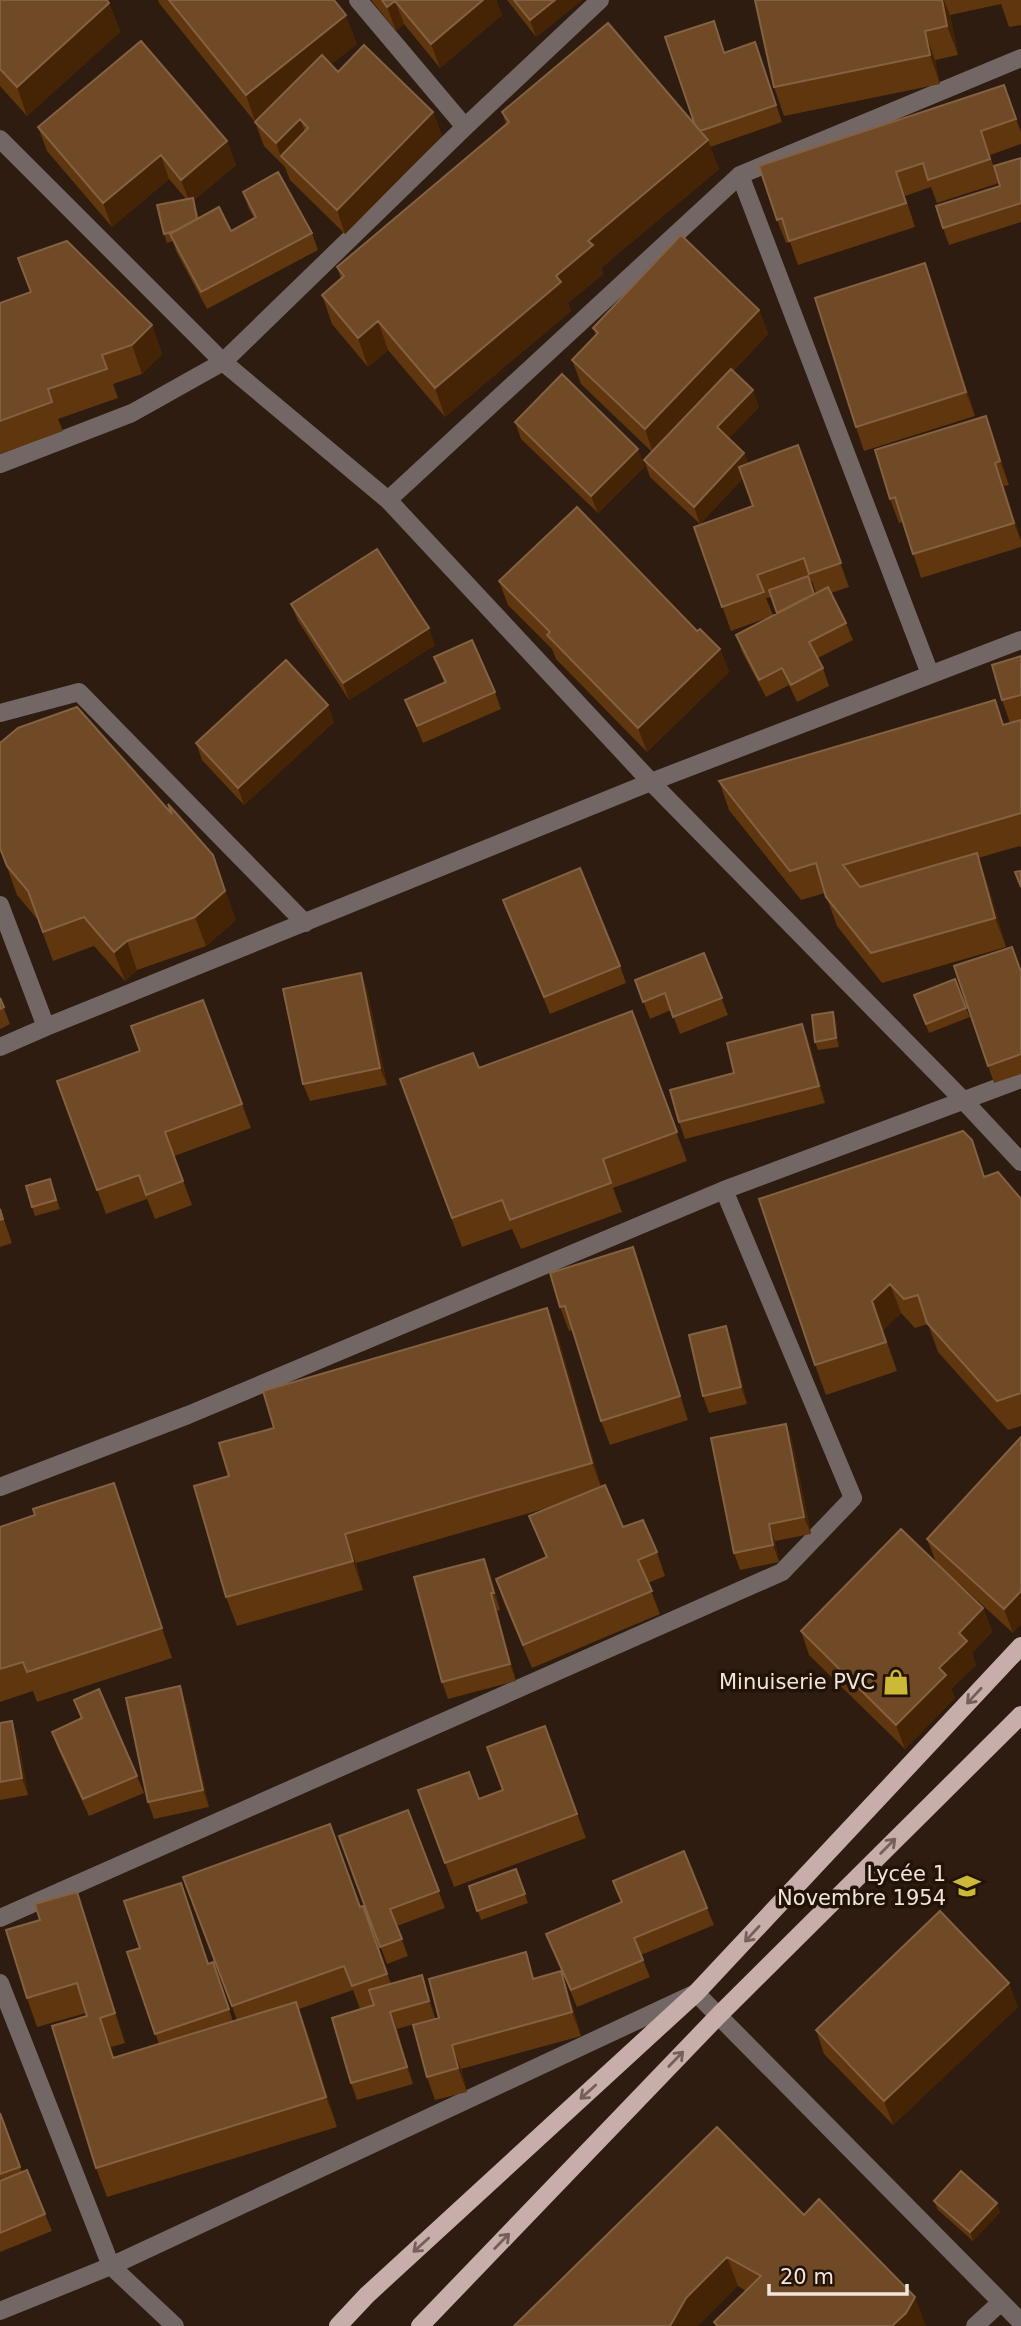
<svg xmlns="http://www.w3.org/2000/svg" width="1021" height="2326" font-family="'DejaVu Sans',sans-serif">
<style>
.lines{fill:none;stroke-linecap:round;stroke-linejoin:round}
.minor{stroke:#736766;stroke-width:18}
.major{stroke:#c7aeab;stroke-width:18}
.wall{fill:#60360f;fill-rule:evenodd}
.shaded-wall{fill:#452406}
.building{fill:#704926;stroke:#846142;stroke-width:2}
.oneway{stroke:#756058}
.labels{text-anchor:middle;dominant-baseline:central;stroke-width:7;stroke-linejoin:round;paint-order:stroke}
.poi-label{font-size:21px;fill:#f1e5dd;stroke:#231306;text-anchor:end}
</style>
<rect width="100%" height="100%" fill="#2d1c0f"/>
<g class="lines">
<path class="minor" d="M358 0 465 127
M0 139 223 362 388 500 651 782 964 1101 1021 1162
M740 175 930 674
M0 464 132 413 223 362 465 127 600 0
M388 500 740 175 1021 58
M0 713 79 692 305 923
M0 905 46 1027
M0 1047 46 1027 651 782 1021 640
M0 1487 188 1415 724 1190 1021 1079
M0 1918 782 1572 853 1498 724 1190
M0 1983 111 2266 175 2326
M0 2311 111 2266 696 1993 1021 2322
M975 2326 1001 2302"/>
<path class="major" d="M338 2326 367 2295 696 1993 1021 1646
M420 2326 718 2016 1021 1715"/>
</g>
<path class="wall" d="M0 0 109 3 120 32 27 116 0 86Z
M158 0H334L357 44 331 64 338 72 433 112 442 136 345 234 290 180 285 167 264 146 255 122 159 3Z
M371 0H496L502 15 440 68 404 24 396 31Z
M507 0H582L536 37Z
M755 0H1021V25L1009 27 1001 4 950 15 958 55 935 60 940 84 784 116 774 87Z
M755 42 782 122 710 147 719 169 601 268 603 274 568 303 571 311 445 417 388 350 368 367 332 324 322 295 341 279 337 267 506 124 502 112 695 125 725 53Z
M1004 85 1021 132V144L990 155 996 175 1021 158V222L949 245 943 228 1000 186 999 183 937 203 931 187 905 196 915 227 798 265 790 242 786 243 777 220Z
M38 127 227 141 236 165 194 200 199 218 231 231 254 218 249 209 243 192 312 233 318 250 207 309 176 251 173 241 167 243 164 234 186 199 169 179 112 227 47 151Z
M934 287 975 416 864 451 856 427Z
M0 303 152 325 162 354 142 374 113 384 118 398 58 419 63 431 0 454Z
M759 310 768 334 733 371 759 407 729 438 744 453 748 463 798 445 849 587 831 593 846 623 853 640 818 658 823 668 829 686 797 702 789 685 766 697 742 652 736 635 767 618 731 631 694 527 753 506 743 478 700 524 650 477 644 460 652 452 581 384 572 360 596 335 593 328ZM812 581 816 593 814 594 810 582ZM771 597 777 613 773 615 766 598Z
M986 416 1009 485 1004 486 1021 541V547L921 578 903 522 899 523 890 499Z
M515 422 645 466 598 513 521 439Z
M499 581 697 631 720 649 729 672 647 752 556 659 552 649 508 605Z
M291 604 435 645 349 700 298 621Z
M1021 656V848L1020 846 978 858 987 882 1006 947 882 983 837 926 825 893 801 900 729 810 719 781 995 700 1004 725 1010 723 1002 700Z
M434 657 495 692 501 709 423 743 405 700 444 682Z
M334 722 244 805 202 760 196 743Z
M0 848 236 920 206 946 137 970 125 981 94 946 53 961 38 920 17 895Z
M503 900 620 966 626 983 550 1014Z
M704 953 728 1015 680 1034 671 1010 650 1019 635 980Z
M954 966 1021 972V1074L994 1083Z
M361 973 367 990 387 1085 310 1101 303 1084Z
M914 995 966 1008 970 1017 929 1033Z
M0 998 10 1024 0 1029Z
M632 1011 687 1161 613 1188 622 1212 521 1249 512 1229 462 1247 400 1079 479 1068Z
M833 1012 836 1021 839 1047 818 1050 815 1042Z
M809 1041 825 1103 685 1139 679 1122 734 1073Z
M57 1081 242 1104 251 1128 174 1156 192 1205 155 1219 147 1199 106 1214Z
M985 1177 1021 1199V1426L1008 1430 938 1352 928 1324 915 1328 901 1313 883 1330 897 1371 826 1395 815 1365Z
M50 1179 60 1209 35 1216 32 1207Z
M0 1208 12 1243 0 1247Z
M642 1271 688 1420 610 1445 601 1421 573 1330 569 1331 560 1307Z
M547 1308 558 1337 601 1487 623 1527 657 1552 665 1576 648 1583 660 1614 532 1668 504 1603 496 1579 546 1558 529 1516 557 1505 356 1563 363 1590 237 1626 226 1597 229 1476 274 1428Z
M726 1326 732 1343 747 1404 709 1413 703 1396Z
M786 1424 792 1441 811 1534 775 1541 779 1562 740 1570 734 1553Z
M1021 1437 1013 1633 941 1567 983 1608 992 1632 972 1653 976 1665 951 1689 955 1698 905 1749 809 1655 801 1631 936 1562 927 1539Z
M124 1512 172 1658 37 1702 33 1691 0 1702V1527Z
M484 1559 491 1576 500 1610 497 1611 516 1681 448 1699 442 1682Z
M74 1700 137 1776 144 1793 89 1816 58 1749 52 1732 81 1719Z
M186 1703 209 1807 154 1819 148 1802Z
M0 1723 18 1738 28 1795 0 1800Z
M545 1726 586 1838 454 1887 418 1790 479 1799 503 1790Z
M408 1810 445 1908 397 1926 408 1956 387 1964 339 1836Z
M516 1869 528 1903 481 1920 469 1886Z
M183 1877 360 1907 363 1906 391 1984 428 1992 435 2018 397 2029 413 2084 357 2100 351 2083 360 2009 353 1990 299 2009 307 2031 337 2127 107 2197 96 2168 86 2013 37 2027 27 1998 87 1921 125 2043 111 2047 114 2058 159 2044 127 1952 209 1964 213 1962 233 2021 237 2020Z
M613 1881 707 1908 714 1925 641 1955 650 1977 577 2007 546 1934 621 1902Z
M561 1971 569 1995 581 2036 461 2069 467 2092 435 2100 427 2077 439 2018 535 1978Z
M1018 2007 893 2125 824 2054 816 2030Z
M0 2113 22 2172 45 2214 52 2231 0 2252Z
M934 2201 1000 2212 973 2241 938 2210Z
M804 2215 926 2326H715L714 2322 746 2291 738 2286 514 2326Z"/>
<path class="shaded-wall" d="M483 0H496L502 15 440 68 431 44Z
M555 0H582L536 37 530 20Z
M942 0H944L950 15 958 55 947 26Z
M395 1 404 24 396 31 387 7Z
M109 3 120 32 27 116 17 87Z
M346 15 357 44 256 124 246 95Z
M925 31 935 60 940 84 930 55Z
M433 112 442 136 345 234 337 210Z
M300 119 309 143 281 157 276 143Z
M708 140 719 169 601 268 603 274 568 303 571 311 445 417 435 388 556 276 588 241Z
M227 141 236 165 194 200 202 235 181 180Z
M161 155 169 179 112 227 103 203Z
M925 263 934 287 975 416 966 392Z
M759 310 768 334 653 453 645 429Z
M378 321 388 350 368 367 358 338Z
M152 325 162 354 142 374 132 345Z
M753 390 759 407 724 444 717 427Z
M986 416 995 439 1009 485 1000 461Z
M638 449 645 466 598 513 591 496Z
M744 453 750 470 700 524 694 507Z
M995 463 1004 486 1021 541 1014 523Z
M429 628 435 645 349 700 343 683Z
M720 649 729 672 647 752 638 728Z
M328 705 334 722 244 805 238 788Z
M977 853 987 882 1006 947 995 918Z
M213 855 236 920 206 946 195 917Z
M127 941 137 970 125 981 114 952Z
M361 973 367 990 387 1085 380 1068Z
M833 1012 836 1021 839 1047 836 1038Z
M802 1024 809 1041 825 1103 819 1086Z
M633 1247 642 1271 688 1420 680 1396Z
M890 1284 901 1313 883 1330 897 1371 872 1301Z
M547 1308 558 1337 603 1492 592 1463Z
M726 1326 732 1343 747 1404 741 1387Z
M786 1424 792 1441 811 1534 804 1517Z
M114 1483 124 1512 172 1658 162 1628Z
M769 1524 775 1541 779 1562 773 1545Z
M345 1534 356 1563 363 1590 353 1561Z
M484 1559 491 1576 500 1610 494 1593Z
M1021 1591V1624L1013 1633 1004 1609Z
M491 1593 497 1611 516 1681 510 1664Z
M983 1608 992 1632 972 1653 976 1665 951 1689 955 1698 905 1749 896 1725 939 1668 959 1633Z
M180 1686 186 1703 209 1807 203 1790Z
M12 1721 18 1738 28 1795 22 1778Z
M77 1892 87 1921 125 2043 115 2013Z
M526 1952 534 1976 541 2002 533 1979Z
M561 1971 569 1995 581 2036 572 2012Z
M422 1975 428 1992 435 2018 429 2001Z
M1009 1983 1018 2007 893 2125 884 2101Z
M296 2002 307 2031 337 2127 326 2097Z
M390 2012 397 2029 413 2084 407 2067Z
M100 2018 111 2047 124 2087 113 2058Z
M452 2045 461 2069 467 2092 458 2068Z
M997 2203 1000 2212 973 2241 970 2232Z
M727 2257 738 2286 698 2326H670L686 2298Z
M915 2297 926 2326H892Z"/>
<path class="building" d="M0 0H107L109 3 17 87 0 69Z
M169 0H334L346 15 246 95Z
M382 0H483L431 44 395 1 387 7Z
M514 0H555L530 20Z
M755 0H942L947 26 925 31 930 55 774 87Z
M714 21 724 53 755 42 776 105 700 131 695 125 665 37Z
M608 23 708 140 588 241 593 245 556 276 561 282 435 388 378 321 358 338 322 295 344 276 337 267 509 122 502 112Z
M141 41 227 141 181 180 161 155 103 203 38 127Z
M364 45 433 112 337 210 281 156 308 128 300 119 276 143 255 122 322 55 338 72Z
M1004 85 1016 119 981 131 990 159 928 180 923 163 896 172 906 203 789 241 782 218 777 220 759 166Z
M1021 158V203L943 228 936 206 1000 186 994 166Z
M278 172 312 233 201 292 170 234 219 207 231 231 256 217 243 192Z
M193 198 197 219 175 231 164 234 157 205Z
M681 235 759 310 645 429 572 360 598 333 593 328Z
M67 241 152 325 132 345 102 355 107 369 48 389 52 402 0 421V303L31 292 18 258Z
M925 263 966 392 856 427 815 298Z
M731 369 753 390 717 427 744 453 694 507 644 460Z
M562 374 638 449 591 496 515 422Z
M986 416 1000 461 995 463 1014 523 913 554 895 497 890 499 875 450Z
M798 445 841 563 809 574 804 558 757 575 764 592 722 607 694 527 753 506 739 467Z
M577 507 697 631 700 629 720 649 638 728 547 635 550 632 499 581Z
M377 549 429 628 343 683 291 604Z
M808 576 814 594 777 613 769 590Z
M828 587 846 623 809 642 823 668 791 685 782 668 759 680 736 635Z
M472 640 495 692 417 726 405 700 446 682 434 657Z
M1021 656V695L1002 700 992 665Z
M286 660 328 705 238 788 196 743Z
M995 700 1003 725 1021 720V813L843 865 860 887 977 853 995 918 871 953 826 897 816 863 790 871 719 781Z
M77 707 172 814 168 804 213 855 225 891 195 917 127 941 114 952 84 917 43 932 28 891 7 866 0 848V743L18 728Z
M580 868 620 966 544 997 503 900Z
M1021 871V887L1015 872Z
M1012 947 1021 972V1054L988 1066 954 966Z
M704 953 722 998 673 1017 665 993 643 1002 635 980Z
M361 973 380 1068 303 1084 283 989Z
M955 979 966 1008 926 1024 914 995Z
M0 998 4 1007 0 1009Z
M203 1000 242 1104 165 1132 183 1181 146 1195 139 1175 97 1190 57 1081 140 1051 131 1026Z
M632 1011 677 1132 603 1159 611 1183 510 1220 502 1200 452 1218 400 1079 473 1053 479 1068Z
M833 1012 836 1038 815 1042 812 1015Z
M802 1024 819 1086 679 1122 670 1090 734 1073 727 1043Z
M963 1131 972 1140 984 1177 998 1172 1021 1199V1393L997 1401 927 1323 918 1295 904 1299 890 1284 872 1301 886 1342 815 1365 759 1199Z
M50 1179 56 1200 32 1207 26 1186Z
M0 1209 3 1219 0 1220Z
M633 1247 680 1396 601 1421 565 1306 560 1307 550 1273Z
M547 1308 592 1463 345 1534 353 1561 226 1597 194 1486 229 1476 219 1443 274 1428 263 1391Z
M726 1326 741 1387 703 1396 689 1335Z
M786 1424 804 1517 769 1524 773 1545 734 1553 711 1438Z
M1021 1437V1591L1004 1609 927 1539Z
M114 1483 162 1628 27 1672 23 1662 0 1669V1527L35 1515 33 1509Z
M605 1485 623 1527 643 1520 657 1552 638 1560 652 1591 523 1645 496 1579 547 1557 529 1516Z
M901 1529 983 1608 959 1633 967 1641 939 1668 946 1675 896 1725 801 1631Z
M484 1559 494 1593H491L510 1664 442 1682 414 1577Z
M180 1686 203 1790 148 1802 126 1698Z
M99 1689 137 1776 83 1799 52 1732 82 1718 74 1700Z
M12 1721 22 1778 0 1782V1723Z
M545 1726 577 1814 445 1863 418 1790 469 1772 479 1799 503 1790 487 1747Z
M408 1810 439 1891 390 1909 402 1939 380 1947 339 1836Z
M330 1824 360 1907 363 1906 387 1974 352 1986 344 1966 232 2006 183 1877Z
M684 1851 707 1908 634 1938 643 1960 571 1990 546 1934 622 1902 613 1881Z
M516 1869 525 1894 477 1911 469 1886Z
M181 1883 208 1964 213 1962 229 2009 155 2034 127 1952 140 1948 124 1901Z
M77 1892 115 2013 100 2018 113 2058 296 2002 326 2097 96 2168 52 2026 87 2016 77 1983 27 1998 6 1930 40 1920 35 1904Z
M940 1911 1009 1983 884 2101 816 2030Z
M526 1952 533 1979 561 1971 572 2012 452 2045 458 2068 427 2077 413 2025 439 2018 429 1979Z
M422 1975 429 2001 390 2012 407 2067 351 2083 332 2018 374 2005 369 1990Z
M0 2113 20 2167 0 2174Z
M717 2127 804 2215 819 2199 915 2297 906 2313 892 2326H718L714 2322 761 2276 727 2257 686 2298 670 2326H514Z
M27 2170 45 2214 0 2233V2181Z
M961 2171 997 2203 970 2232 934 2201Z"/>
<defs><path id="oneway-shaft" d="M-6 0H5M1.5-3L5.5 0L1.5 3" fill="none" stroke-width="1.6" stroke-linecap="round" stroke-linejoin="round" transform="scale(1.75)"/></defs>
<g class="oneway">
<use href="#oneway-shaft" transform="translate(974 1696) rotate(133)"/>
<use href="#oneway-shaft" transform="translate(888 1846) rotate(-45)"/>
<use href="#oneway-shaft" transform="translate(752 1934) rotate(133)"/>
<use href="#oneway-shaft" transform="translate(676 2059) rotate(-46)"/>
<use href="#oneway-shaft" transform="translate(588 2092) rotate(138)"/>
<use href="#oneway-shaft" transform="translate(502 2241) rotate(-46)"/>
<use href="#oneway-shaft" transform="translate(421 2245) rotate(138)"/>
</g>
<defs>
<g id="shop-bare" transform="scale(2.1)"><path d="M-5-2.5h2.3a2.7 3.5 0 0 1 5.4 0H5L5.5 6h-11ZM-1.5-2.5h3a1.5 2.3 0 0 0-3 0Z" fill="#ccb938" stroke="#231306" stroke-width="2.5" paint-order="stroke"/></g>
<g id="school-bare" transform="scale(2.1)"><path d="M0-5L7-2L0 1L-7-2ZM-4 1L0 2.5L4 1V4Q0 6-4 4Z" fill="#ccb938" stroke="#231306" stroke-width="2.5" paint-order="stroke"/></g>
</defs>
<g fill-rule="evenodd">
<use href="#shop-bare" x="896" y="1682"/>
<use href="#school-bare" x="967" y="1886"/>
</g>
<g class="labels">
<g class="poi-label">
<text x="875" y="1682">Minuiserie PVC</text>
<text x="946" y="1874">Lycée 1<tspan x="946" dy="24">Novembre 1954</tspan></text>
</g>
</g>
<path d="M769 2284v10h138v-10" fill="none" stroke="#f1e5dd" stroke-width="3.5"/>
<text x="780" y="2284" font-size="21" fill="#f1e5dd" stroke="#231306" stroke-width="5" paint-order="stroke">20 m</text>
</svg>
